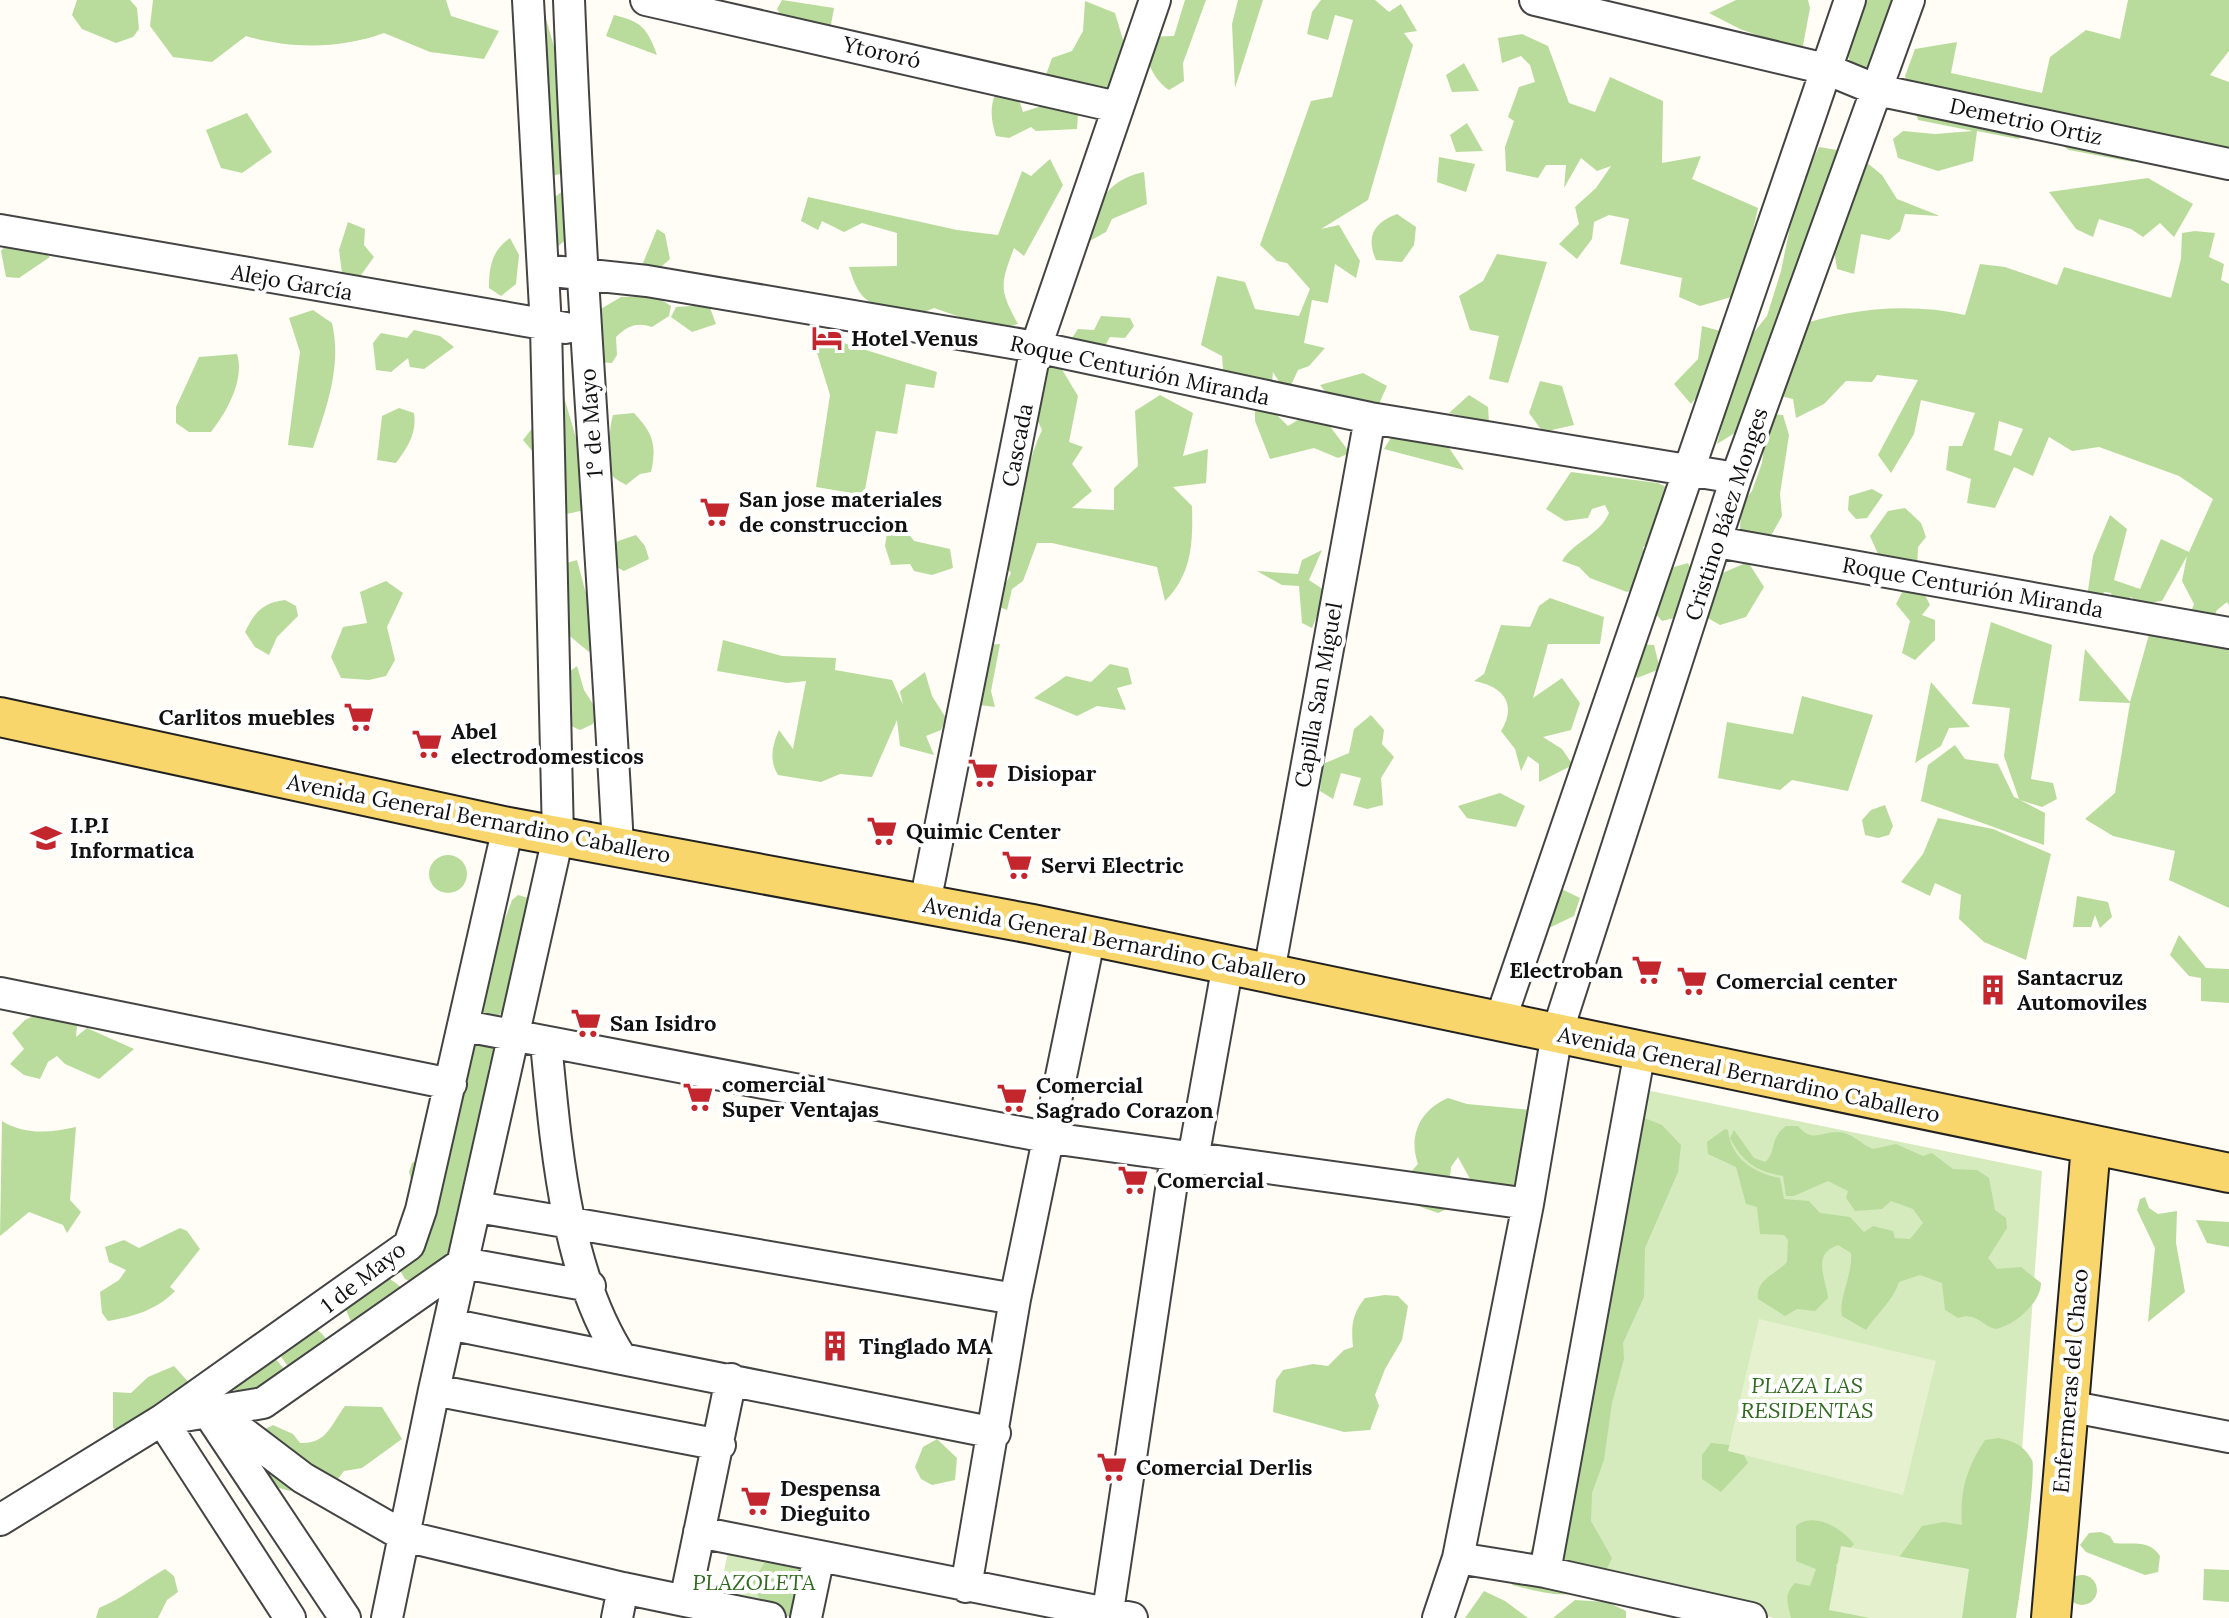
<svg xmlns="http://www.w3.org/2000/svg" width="2229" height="1618" font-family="Lora,serif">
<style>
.green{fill:#d5ebbd}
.forest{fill:#b9dc9c;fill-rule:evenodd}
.pitch{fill:#e6f2cf}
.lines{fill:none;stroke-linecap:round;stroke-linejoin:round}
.minor-casing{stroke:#444;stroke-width:34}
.major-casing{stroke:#222;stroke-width:42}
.minor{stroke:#fff;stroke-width:30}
.major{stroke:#f9d66b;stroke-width:38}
.labels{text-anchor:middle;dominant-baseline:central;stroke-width:8;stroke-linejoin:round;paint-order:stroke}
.street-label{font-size:22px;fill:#111;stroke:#fff}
.poi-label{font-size:22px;font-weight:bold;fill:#111;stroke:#fff;text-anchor:start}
.park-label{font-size:22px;font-style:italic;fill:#2f6b1f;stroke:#fff}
</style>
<rect width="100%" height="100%" fill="#fffdf5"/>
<path class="green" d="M1641 1089 2042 1171 2010 1618H1774L1552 1567Z
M728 1552 809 1567 801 1614 718 1600Z"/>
<path class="forest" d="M77 0H130L137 8 139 29 133 37 116 43 82 29 72 15Z
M153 0H446L451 16 499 31 484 59 430 52 384 33C341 49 290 49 246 36L212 62 173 57 150 26Z
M782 0 834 8 830 30 781 15 777 9Z
M1185 0H1206L1183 63 1184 81 1169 90C1151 78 1146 57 1141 37L1174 36Z
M1238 0H1263L1235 88 1232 24Z
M1321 0H1375L1389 12 1401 4 1417 31 1404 33 1413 45 1368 200 1321 229 1339 225 1360 261 1356 278 1335 264 1328 303 1312 300 1304 343 1325 348 1309 366 1298 370 1287 394 1273 372 1271 391 1224 382 1222 356 1201 345 1217 276 1245 282 1255 309 1299 316 1310 289 1287 263 1277 261 1260 245 1311 101 1332 97 1353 20 1335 15 1328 40 1307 34 1312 12Z
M1736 0H1808L1810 8 1802 51 1740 29 1709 13Z
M1864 0H1900L1871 72 1854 70 1843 45Z
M2128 0H2229V51L2210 75 2229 82V171L2172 136 2144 130 2133 162 2069 150 2038 130 2018 139 1977 131 1973 161 1938 171 1898 158 1893 139 1903 131 1935 134 1973 131 1918 120 1905 76 1915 49 1957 42 1951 73 2042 93 2050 57 2086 30 2120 39Z
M1085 1 1115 13 1131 67 1105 90 1071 81 1041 89 1052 58 1072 51 1083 31Z
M544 12 557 57 567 173 537 178 519 120 532 80Z
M614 15C641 21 648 29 657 55L606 36Z
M1522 34 1548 46 1569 103 1595 112 1610 77 1663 101 1662 163 1701 156 1692 179 1758 208 1751 239 1749 292 1700 306 1679 297 1682 278 1620 264 1629 219 1609 215 1594 222 1592 239 1577 259 1559 244 1579 224 1575 207 1596 188 1611 166 1597 171 1581 158 1564 188 1566 165H1546L1538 178 1506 171 1505 147 1514 121 1508 117 1519 87 1535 82 1530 65 1521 56 1502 63 1498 38Z
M1464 63 1479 91 1452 92 1446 75Z
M997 90 1017 94 1023 112 1051 103 1078 114 1077 129 1036 131 1031 127 1009 138 996 136C991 120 989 106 997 90Z
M247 113 272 152 242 173 221 168 206 130Z
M1467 123 1483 151 1456 152 1450 135Z
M1819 147 1855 153 1882 175 1897 199 1940 216 1905 214 1900 231 1889 240 1861 234 1854 274 1837 269 1828 212 1805 242 1754 421 1717 444 1725 413 1721 373 1767 316 1781 271 1798 188Z
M1439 157 1475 164 1466 192 1437 182Z
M1050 159 1063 185 1024 256 1014 248C1000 285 999 289 1018 324L997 330 934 308 915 316C879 295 865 320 849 267L897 266V233L862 223 844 232 822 221 818 230 801 221 808 197 957 230 998 235 1022 171 1031 176Z
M1144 172 1147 204 1112 219 1106 232 1077 248C1094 213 1102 180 1144 172Z
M2148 178 2193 204 2174 237 2160 223 2143 237 2131 229 2099 219 2093 237 2076 229 2049 192Z
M564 190 570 236 555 249 551 200Z
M1397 214 1416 227 1414 245 1402 262 1376 260C1366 237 1373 223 1397 214Z
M348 222 365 229 364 245 374 257 356 282 342 273 339 250Z
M657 229 665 234 670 259 646 280 643 263Z
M2195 231 2215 233 2209 257 2224 264 2221 280 2229 284V605L2227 602 2217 610 2206 634 2229 638V908L2169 880 2175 851 2113 836 2085 819 2115 793 2130 703 2079 701 2085 649 2130 702 2152 624 2184 630 2194 604 2182 581 2187 556 2162 601 2140 604 2131 597 2116 609 2111 593 2104 592 2100 600 2087 597 2093 556 2110 515 2127 529 2114 580 2140 589 2161 539 2189 552 2213 499 2179 476 2099 447 2072 451 2049 437 2033 476 2014 467 1995 508 1967 503 1971 479 1946 470 1949 446H1962L1975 413 1921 400 1914 434 1891 473 1878 455 1918 380 1877 375 1872 382 1846 381 1824 404 1796 418 1793 399 1767 393 1791 328C1846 309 1908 302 1965 315L1980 264 2005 267 2057 285 2064 267 2171 298 2181 259 2182 233ZM1999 421 2023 429 2011 456 1994 450Z
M510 238 519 255 516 284 501 296 489 288C489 266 492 251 510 238Z
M10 240 39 249 50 257 19 278 6 277 1 251Z
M1497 254 1547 262 1508 383 1489 379 1499 336 1470 330 1459 296 1483 281Z
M655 296 671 306 669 316 652 327C636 322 628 326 616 337L617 355 612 363 598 362 594 313 621 297Z
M709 305 716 324 692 332 671 317 676 307Z
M313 310 332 323C342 366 327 406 313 448L288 445 300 352 289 318Z
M1101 316 1130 318 1134 326 1125 338 1110 337 1102 351 1070 341 1078 329 1094 330Z
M1702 326 1724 332 1703 389 1691 404 1674 384 1698 359Z
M414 330 440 336 454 347 424 369 410 367 408 358 391 372 376 370 373 343 381 333 407 338Z
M827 338 937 372 934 388 906 384 897 434 876 431 864 495 816 487 830 395 814 343Z
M237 354C245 379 227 412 211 432H189L176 423V407L199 357Z
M1055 358 1078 396 1069 442 1083 447 1072 464 1092 491 1072 508 1114 510V488L1138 466 1135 411 1160 395 1193 413 1183 456 1208 449 1206 483 1173 487 1192 506C1193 543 1192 574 1165 601L1157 567 1052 543H1037L1023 581 1012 589 1007 610 995 605 1011 573 1005 565C1026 519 1019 478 1042 430L1034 413 1040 369Z
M1363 373 1387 386 1378 406 1330 397 1320 385Z
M1540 381 1562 386 1574 425 1543 432 1529 413Z
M562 390 576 438 592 455 579 490 585 510 557 516 544 465 523 440Z
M1469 395 1488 407 1489 422 1449 413Z
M399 408 414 413C417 433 408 447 396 463L377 460 382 416Z
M1255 411 1275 413 1288 426 1311 412 1329 425 1350 453 1338 458 1314 448 1270 459 1255 421Z
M634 413C653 433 657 445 651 472L640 474 626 485C621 482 613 478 610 473 606 468 610 422 613 415Z
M1768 414 1783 415 1789 435 1780 494 1782 516 1768 541 1740 532 1741 505 1752 491 1762 463Z
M1392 436 1445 442 1464 470 1384 449Z
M1571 472 1658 483 1668 488 1683 535 1665 536 1643 547 1650 582 1627 592 1590 578 1579 567 1562 561C1575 540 1599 536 1609 513L1605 505 1592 509 1588 518 1565 521 1546 509Z
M1872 489 1883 495 1867 518 1856 519 1848 510 1849 496Z
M1905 508 1921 523 1926 537 1918 547 1917 568 1878 554 1870 536 1888 511Z
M902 525 914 541 950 549 953 568 932 575 914 571 910 564 891 565 885 546 887 533Z
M636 535 645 546 649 559 624 571 613 565 610 552 618 541Z
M1322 550 1309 580 1327 592 1312 628 1302 623 1299 586 1282 585 1257 571 1298 574 1302 560Z
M577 560 585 590 604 627 589 652 560 628V565Z
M1748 562 1764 587 1746 617 1720 625 1701 614 1720 574Z
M1688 563 1694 577 1678 617 1662 621 1652 610 1667 569Z
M386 581 403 593 387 627 395 660 386 676 369 680 341 678 331 657 343 627 367 623 360 592Z
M1906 585 1924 593 1930 605 1922 615 1935 620V640L1915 660 1902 653 1910 621 1896 604Z
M1550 598 1604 617 1600 644H1548L1533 698 1562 678 1580 703 1571 730 1543 737 1562 749 1573 765 1539 782V764L1528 756 1521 771 1515 749 1501 731C1518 703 1502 686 1474 681L1484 674 1501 625 1530 627 1539 606Z
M285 600 296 606 298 616 277 637 269 655 255 647 245 632C255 612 262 603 285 600Z
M1991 622 2052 645 2031 779 2053 783 2057 799 2042 807 2020 800 2045 813 2044 845 1921 801 1928 765 1955 745 1965 759 1998 764 2014 797 2019 799 2004 756 2010 708 1972 704Z
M723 640 782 656 836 658 835 670 892 680 903 705 900 691 925 672 932 696 946 718 941 730 926 736 934 755 900 746 897 720 872 777 840 774 821 782 778 775C769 760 772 746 779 730L793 749 806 681 787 683 717 671Z
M1000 644 991 691 995 707 972 704 986 645Z
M1638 644 1654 645 1660 669 1637 678 1630 667Z
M1110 664 1128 668 1132 684 1117 688 1126 710 1097 706 1077 716 1034 698 1066 676 1091 682Z
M577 666 584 690 598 712 593 724 580 730 560 721 552 685Z
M1931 682 1970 727 1949 728 1941 746 1915 763Z
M1802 696 1873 715 1848 791 1792 780 1780 790 1718 778 1727 722 1793 734Z
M1371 715 1384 730 1382 744 1394 757 1381 778 1383 805 1367 809 1353 805 1361 778 1341 773 1333 799 1320 791 1323 764 1349 753 1354 729Z
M1500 793 1525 806 1516 827 1467 818 1458 806Z
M1885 805 1893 826 1889 835 1878 838 1865 835 1862 820 1871 810Z
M1938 818 1993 829 2051 854 2026 960 1984 942 1959 919 1961 895 1935 883 1930 896 1901 882 1923 854Z
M429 874a19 19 0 1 1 38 0a19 19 0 1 1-38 0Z
M1547 882 1580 898 1574 916 1549 928Z
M518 895 528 898 527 909 507 1007 496 1018 480 1021 492 942 502 927 512 900Z
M2077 896 2108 902 2112 917 2100 928 2095 915 2091 927H2073Z
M2179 935 2206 968 2229 969V1003L2201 1001V978L2189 976 2170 955Z
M44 1011 78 1015 76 1037 87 1028 134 1049 99 1079 65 1064 57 1056 48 1062 40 1079 24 1075 10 1064 24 1049 12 1033 25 1020Z
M500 1041 489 1066 463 1244 415 1284 405 1279 398 1267 410 1220 412 1183 409 1172 412 1163 425 1156 427 1147 423 1129 472 1042Z
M1448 1098 1467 1104 1532 1110 1520 1191 1475 1188 1458 1157 1451 1167 1447 1209 1438 1213 1407 1202 1410 1173 1418 1164C1408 1136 1420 1110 1448 1098Z
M1642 1117 1662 1125 1681 1145 1678 1172 1645 1248 1644 1297 1623 1343 1624 1359 1612 1403 1604 1460 1592 1493 1591 1521 1612 1558C1591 1608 1554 1595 1512 1585L1537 1539 1552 1470 1603 1201 1607 1146 1628 1120Z
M2 1121C25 1135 50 1133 76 1127L70 1200 81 1212 67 1233 63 1225 29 1212 0 1236Z
M1786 1126H1798C1812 1143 1820 1132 1838 1132 1851 1132 1862 1145 1873 1149L1896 1144 1923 1156 1932 1153 1953 1169 1977 1170 1989 1178 1995 1210 2006 1218 2007 1228 1988 1258 1997 1269 2021 1267 2041 1283C2041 1303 2013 1327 1995 1329 1979 1324 1977 1312 1958 1318L1945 1310 1942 1283 1920 1275 1899 1282C1893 1301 1878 1312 1866 1330L1842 1316C1838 1299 1853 1274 1851 1253L1838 1245C1811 1254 1826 1278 1828 1298L1815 1311 1797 1309 1785 1316 1758 1299C1756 1279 1775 1275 1787 1262L1788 1240 1784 1235 1760 1234 1757 1207 1746 1204 1736 1167 1708 1154 1707 1142 1725 1129 1728 1130C1731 1159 1754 1173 1780 1178L1784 1199 1809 1201 1820 1213 1850 1217 1864 1232 1873 1226 1893 1231 1895 1238 1910 1239 1923 1223 1913 1209 1891 1201 1882 1209 1855 1211 1846 1198 1848 1191 1828 1181 1794 1196H1786L1783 1176C1756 1171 1743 1163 1730 1138L1734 1130 1754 1158 1765 1162C1777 1152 1769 1138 1786 1126Z
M2145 1197 2149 1208 2158 1214 2177 1211 2176 1243 2185 1292 2148 1322 2155 1248 2137 1210 2140 1199Z
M2196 1220 2229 1222V1247L2207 1243Z
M180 1228 187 1231 200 1249 170 1287 175 1291C157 1310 132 1317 108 1321L102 1313 100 1292 119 1280 126 1270 109 1262 105 1247 124 1240 139 1248Z
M386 1276 401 1287 404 1299 352 1324 344 1305Z
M1385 1295 1398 1296 1408 1306 1402 1340 1385 1369 1375 1395 1379 1406 1370 1430 1344 1432 1273 1412 1276 1380 1283 1370 1313 1364 1328 1366 1344 1350 1353 1347C1351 1326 1352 1314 1365 1298Z
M292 1318C326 1331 328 1335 337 1371L315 1381 297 1379 272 1344 273 1322Z
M270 1352 289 1375 241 1395 232 1387Z
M174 1366 192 1386 126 1434 113 1428V1392L131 1393 148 1377Z
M345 1406 382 1407 402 1439 362 1468 344 1471C319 1509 285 1489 250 1478L255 1434 273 1425 293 1434 300 1443C327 1444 330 1426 345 1406Z
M1999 1438C2016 1442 2024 1446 2032 1460 2037 1468 2019 1600 2016 1618H1791C1788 1604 1783 1595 1795 1583L1810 1586 1816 1569 1796 1561V1526C1814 1511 1843 1529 1854 1544L1836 1565 1838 1584 1897 1560 1922 1526 1944 1522 1962 1525C1959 1493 1967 1466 1985 1440Z
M937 1439 957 1458 955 1480 932 1485 921 1479 915 1467 923 1447Z
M1711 1443 1739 1446 1748 1463 1721 1492 1702 1479V1455Z
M2101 1532 2110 1536 2114 1543C2132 1545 2149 1539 2160 1556L2158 1572 2145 1575 2086 1552 2080 1545 2089 1533Z
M766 1560 802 1566 799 1606 790 1617C769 1613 758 1602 753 1582Z
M165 1569 174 1576 178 1592 167 1600 158 1618H96L99 1608C123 1598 141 1583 165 1569Z
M2204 1569 2229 1570V1602L2203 1600Z
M2067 1590a15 15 0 1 1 30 0a15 15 0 1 1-30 0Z
M1484 1591 1505 1601 1528 1618H1465Z
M1575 1600 1607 1602 1626 1611V1618H1553Z"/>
<path class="pitch" d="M1759 1319 1936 1361 1903 1495 1728 1451Z
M1841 1546 1969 1569 1962 1618H1870L1829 1610Z"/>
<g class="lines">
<g class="minor-casing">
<path id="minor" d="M569 0C580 283 603 564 618 846
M646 0 1117 107
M1535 0 1826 69 1877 90 2229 164
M0 230 566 328
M543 270 647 281 1036 347 1370 418 1736 478
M1717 542 2229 633
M925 903 1036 347 1155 0
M1269 972 1370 418
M0 993 451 1084
M1500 1021 1850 0
M465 1026 1051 1138 1528 1204
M546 1043C556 1144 565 1272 622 1359L995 1433
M1193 1159 1228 964
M477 1207 1015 1299
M449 1324 622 1359
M434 1390 720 1445
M2068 1406 2229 1437
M207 1412 237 1428 303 1478 404 1536 623 1588
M172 1418 263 1403 463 1263 590 1286
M162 1420 290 1618
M213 1420 345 1618
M0 1520 162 1420 409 1245 421 1210 508 827
M699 1532 1132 1618
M1458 1558 1545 1572 1751 1618
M1545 1572 1640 1051
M966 1587 1015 1299 1090 936
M685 1601 770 1618
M387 1618 434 1390 558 837 546 327 528 0
M617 1618 623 1588 685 1601 731 1379
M806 1618 819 1556
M1107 1618 1176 1156
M1438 1618 1458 1558 1528 1204 1557 1033 1736 478 1909 0"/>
</g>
<g class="major-casing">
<path id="major" d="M0 717 508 827 1032 924 2229 1173
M2051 1618 2091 1145"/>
</g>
<use href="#minor" class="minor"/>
<use href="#major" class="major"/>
</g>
<defs>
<g id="hotel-bare" transform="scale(2.4)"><path d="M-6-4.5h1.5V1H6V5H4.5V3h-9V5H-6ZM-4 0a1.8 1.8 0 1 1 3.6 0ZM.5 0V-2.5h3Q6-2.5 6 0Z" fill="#c4262e" stroke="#fff" stroke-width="2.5" paint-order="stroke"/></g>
<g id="supermarket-bare" transform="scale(2.4)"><path d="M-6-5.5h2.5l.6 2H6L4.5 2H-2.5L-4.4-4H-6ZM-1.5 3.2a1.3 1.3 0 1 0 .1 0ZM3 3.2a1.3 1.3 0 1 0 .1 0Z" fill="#c4262e" stroke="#fff" stroke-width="2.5" paint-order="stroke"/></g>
<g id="school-bare" transform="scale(2.4)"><path d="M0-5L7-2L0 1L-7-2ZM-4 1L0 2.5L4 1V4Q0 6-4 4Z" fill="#c4262e" stroke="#fff" stroke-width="2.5" paint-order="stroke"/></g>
<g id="building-bare" transform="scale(2.4)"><path d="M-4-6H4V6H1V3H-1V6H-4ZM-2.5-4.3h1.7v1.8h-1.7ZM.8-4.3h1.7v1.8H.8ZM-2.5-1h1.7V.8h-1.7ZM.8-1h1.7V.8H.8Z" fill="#c4262e" stroke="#fff" stroke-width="2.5" paint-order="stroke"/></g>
</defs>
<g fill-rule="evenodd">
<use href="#hotel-bare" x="827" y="338"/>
<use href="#supermarket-bare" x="715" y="512"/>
<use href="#supermarket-bare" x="359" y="717"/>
<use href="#supermarket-bare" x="427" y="744"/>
<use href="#supermarket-bare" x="983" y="773"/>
<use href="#supermarket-bare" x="882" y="831"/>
<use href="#school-bare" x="46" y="838"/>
<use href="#supermarket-bare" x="1017" y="865"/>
<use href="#supermarket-bare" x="1647" y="970"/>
<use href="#supermarket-bare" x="1692" y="981"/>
<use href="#building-bare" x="1993" y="990"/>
<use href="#supermarket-bare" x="586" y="1023"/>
<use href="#supermarket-bare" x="698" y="1097"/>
<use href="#supermarket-bare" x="1012" y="1098"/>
<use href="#supermarket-bare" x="1133" y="1180"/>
<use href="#building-bare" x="835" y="1346"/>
<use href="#supermarket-bare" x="1112" y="1467"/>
<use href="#supermarket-bare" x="756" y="1501"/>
</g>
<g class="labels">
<g class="street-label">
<text transform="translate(882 52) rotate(13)">Ytororó</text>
<text transform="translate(2026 121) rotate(12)">Demetrio Ortiz</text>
<text transform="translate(292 282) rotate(10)">Alejo García</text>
<text transform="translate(1140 370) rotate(12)">Roque Centurión Miranda</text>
<text transform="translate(591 423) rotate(-94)">1° de Mayo</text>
<text transform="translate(1017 445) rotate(-79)">Cascada</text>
<text transform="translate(1726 514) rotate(-72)">Cristino Báez Monges</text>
<text transform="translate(1973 587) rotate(10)">Roque Centurión Miranda</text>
<text transform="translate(1318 695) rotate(-80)">Capilla San Miguel</text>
<text transform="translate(479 818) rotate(11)">Avenida General Bernardino Caballero</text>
<text transform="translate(1115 941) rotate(11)">Avenida General Bernardino Caballero</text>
<text transform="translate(1749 1074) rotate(12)">Avenida General Bernardino Caballero</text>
<text transform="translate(363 1277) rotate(-38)">1 de Mayo</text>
<text transform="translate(2070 1381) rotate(-85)">Enfermeras del Chaco</text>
</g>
<g class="poi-label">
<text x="851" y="338">Hotel Venus</text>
<text x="739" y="499">San jose materiales<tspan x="739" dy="25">de construccion</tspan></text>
<text x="335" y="717" text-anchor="end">Carlitos muebles</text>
<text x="451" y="731">Abel<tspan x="451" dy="25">electrodomesticos</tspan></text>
<text x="1007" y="773">Disiopar</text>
<text x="70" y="825">I.P.I<tspan x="70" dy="25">Informatica</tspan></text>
<text x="906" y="831">Quimic Center</text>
<text x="1041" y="865">Servi Electric</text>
<text x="1623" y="970" text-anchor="end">Electroban</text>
<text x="2017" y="977">Santacruz<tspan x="2017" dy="25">Automoviles</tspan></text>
<text x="1716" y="981">Comercial center</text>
<text x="610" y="1023">San Isidro</text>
<text x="722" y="1084">comercial<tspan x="722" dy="25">Super Ventajas</tspan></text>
<text x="1036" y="1085">Comercial<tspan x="1036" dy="25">Sagrado Corazon</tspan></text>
<text x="1157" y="1180">Comercial</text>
<text x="859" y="1346">Tinglado MA</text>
<text x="1136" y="1467">Comercial Derlis</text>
<text x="780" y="1488">Despensa<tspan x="780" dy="25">Dieguito</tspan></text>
</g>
<g class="park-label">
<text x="1807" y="1385">PLAZA LAS<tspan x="1807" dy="25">RESIDENTAS</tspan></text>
<text x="754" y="1582">PLAZOLETA</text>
</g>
</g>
</svg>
